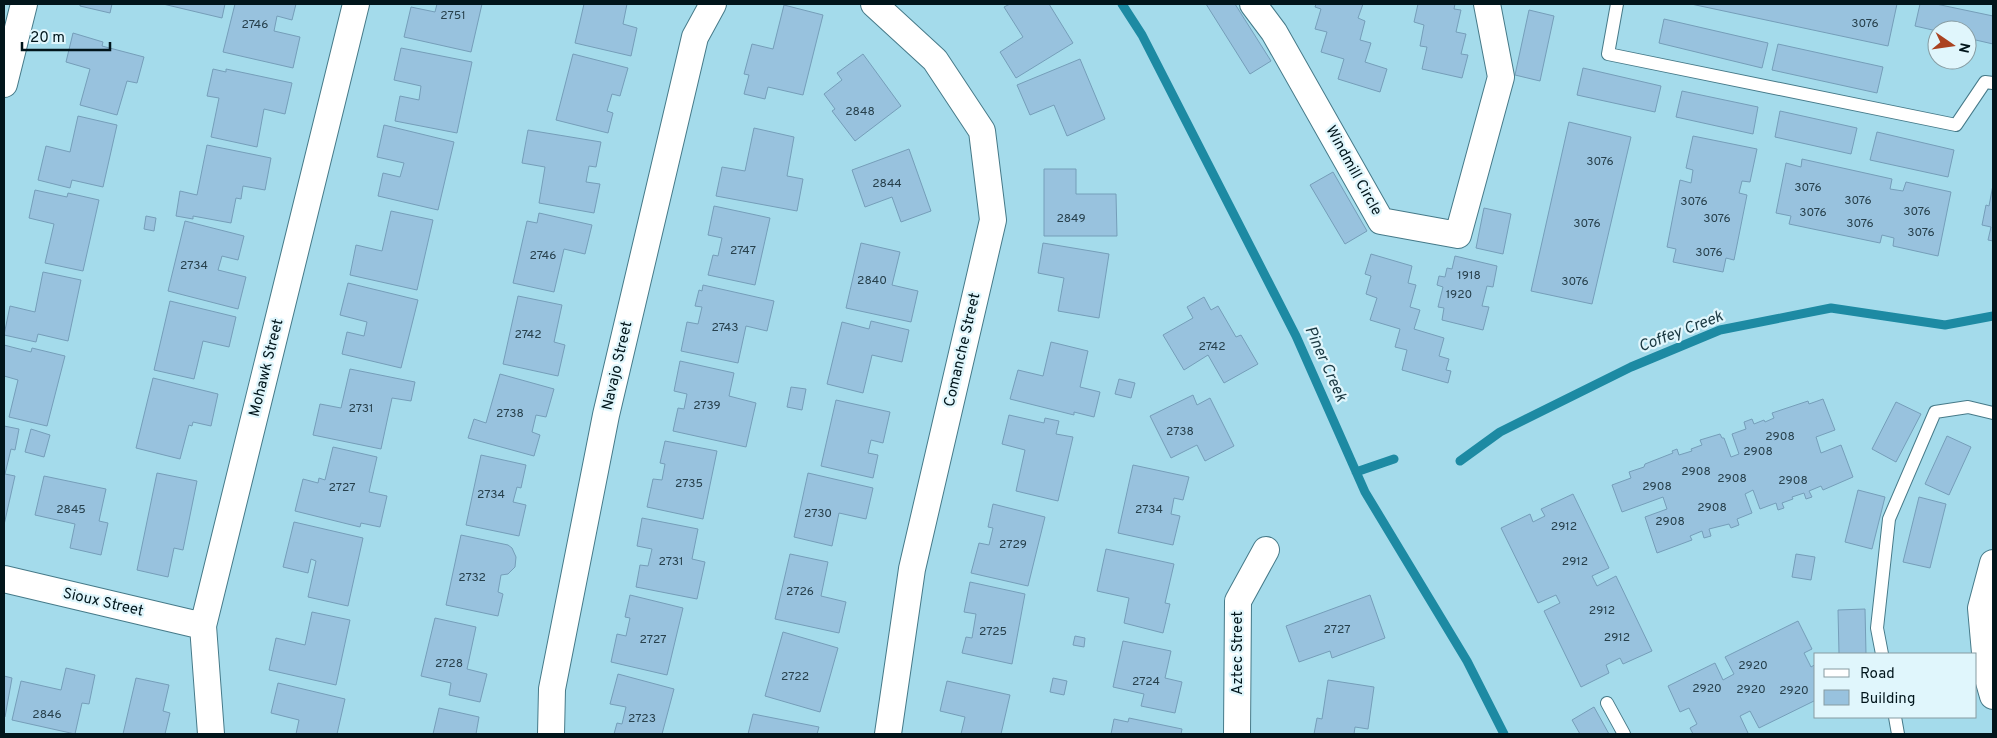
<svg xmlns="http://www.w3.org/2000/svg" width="1997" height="738" font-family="Overpass,sans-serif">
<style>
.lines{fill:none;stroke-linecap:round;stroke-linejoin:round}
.stream{stroke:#1d8aa3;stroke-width:9}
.building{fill:#98c2de;stroke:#759eb9}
.lane-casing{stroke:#467a89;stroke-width:14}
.street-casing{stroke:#467a89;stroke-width:28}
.lane{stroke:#fff;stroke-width:12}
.street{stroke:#fff;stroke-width:26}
.labels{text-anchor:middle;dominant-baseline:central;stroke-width:4.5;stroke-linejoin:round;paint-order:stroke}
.number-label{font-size:12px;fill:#27404c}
.street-label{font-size:15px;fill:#01151b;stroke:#e0f6fc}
.water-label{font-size:16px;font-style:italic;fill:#1a3841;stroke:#e0f6fc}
</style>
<rect width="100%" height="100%" fill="#a4dbeb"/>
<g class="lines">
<path class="stream" d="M1122 4 1142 35 1296 336 1365 492 1467 661 1504 734
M1460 461 1500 432 1631 367 1720 330 1831 308 1945 325 1993 316
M1356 472 1394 459"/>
</g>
<path class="building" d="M80 4H112L110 13 80 6Z
M163 4H225L222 18Z
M235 4H296L292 20 277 16 274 31 300 37 293 68 223 52Z
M437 4H482L471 52 404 37 411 7 435 12Z
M584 4H627L623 24 637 28 631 56 575 43Z
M1010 4H1049L1073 43 1016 78 1000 52 1023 37 1004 7Z
M1206 4H1235L1271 61 1250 74Z
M1316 4H1363L1358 18 1365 21 1360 40 1371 43 1365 62 1387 69 1380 92 1338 79 1344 59 1321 52 1327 32 1315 29 1321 9 1315 7Z
M1418 4H1455L1454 9 1461 10 1456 32 1466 34 1461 54 1468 55 1462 78 1422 69 1427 47 1420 46 1424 25 1414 22Z
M1691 4H1897L1888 46Z
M1920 4H1936L1993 16V44L1967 38V30L1937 31 1915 26Z
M784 5 823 15 803 95 768 87 765 99 744 94 749 75 744 74 752 44 773 49Z
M1529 10 1554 16 1540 81 1515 75Z
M1664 19 1768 43 1762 68 1659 43Z
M73 33 103 42 102 46 144 57 137 83 127 81 117 115 80 105 90 69 66 62Z
M1778 44 1883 67 1877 93 1772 70Z
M401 48 472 62 457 133 395 121 400 96 419 100 421 86 394 80Z
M573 54 628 68 620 96 612 94 607 111 613 113 608 133 556 120Z
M863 54 901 106 855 141 832 111 835 109 824 94 842 80 837 73Z
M1080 59 1105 119 1067 136 1054 105 1030 115 1017 85Z
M1583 68 1661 86 1655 112 1577 95Z
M213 69 226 72V69L292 83 285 114 264 109 257 147 211 137 219 98 207 96Z
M1682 91 1758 107 1753 134 1676 117Z
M1780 111 1857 128 1851 154 1775 137Z
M78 116 117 125 103 187 72 180 70 188 38 180 46 146 70 152Z
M1569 122 1631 137 1592 304 1531 291Z
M384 125 454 142 438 210 378 196 383 173 400 177 404 163 377 157Z
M754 128 794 137 787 176 803 179 797 211 716 196 722 167 745 171Z
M528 130 601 142 596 167 589 166 586 182 600 184 594 213 539 203 545 167 522 163Z
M1877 132 1954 150 1948 177 1870 160Z
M1693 136 1757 149 1750 182 1742 181 1739 193 1747 195 1734 260 1726 258 1723 272 1673 262 1676 249 1667 247 1680 180 1691 183 1693 170 1686 168Z
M207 145 271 158 265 190 243 186 241 199 236 198 231 223 193 216V219L176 216 180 191 197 195Z
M909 149 931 211 901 222 892 197 865 207 852 170Z
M1802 159 1892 179 1890 189 1903 191 1906 182 1951 192 1938 256 1893 246 1894 238 1882 235 1880 243 1789 224 1791 216 1776 213 1786 163 1801 167Z
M1044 169H1076V194H1116L1117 236H1044Z
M1333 172 1367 231 1345 244 1310 185Z
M1993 185V241L1988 240 1991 227 1982 225 1986 205 1989 206Z
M35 190 67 197 68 193 99 200 83 271 45 263 54 224 29 218Z
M714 206 770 218 755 285 708 275 713 255 718 256 722 238 708 235Z
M1484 208 1511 214 1503 254 1476 248Z
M391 211 433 220 417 290 350 275 356 245 382 251Z
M539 213 592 225 585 254 564 249 554 292 513 283 527 221 537 223Z
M146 216 156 218 154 231 144 229Z
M185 221 244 236 238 260 222 256 218 270 246 277 238 309 168 291Z
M861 243 900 252 892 285 918 291 911 322 846 308Z
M1043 243 1109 254 1099 318 1058 311 1064 278 1038 273Z
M1371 254 1412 266 1408 283 1416 285 1410 307 1420 310 1414 329 1444 338 1439 356 1449 359 1446 370 1451 371 1448 383 1402 370 1407 350 1395 347 1400 329 1370 320 1377 298 1366 294 1371 276 1365 274Z
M1455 256 1497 266 1493 287 1487 286 1482 306 1489 307 1483 330 1442 320 1444 308 1438 307 1443 287 1437 285 1439 276 1445 277 1447 268 1452 269Z
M43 272 81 280 68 341 38 334 36 342 4 335 10 306 35 312Z
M348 283 418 300 401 368 342 354 347 332 364 336 367 322 340 315Z
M703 285 774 301 767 331 746 326 738 363 681 351 687 322 698 324 702 307 695 306 699 290 702 291Z
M518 296 562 305 554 342 565 345 558 376 503 364Z
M1204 297 1211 310 1218 306 1236 337 1241 335 1258 364 1224 383 1208 355 1184 370 1163 335 1193 318 1187 307Z
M170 301 236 317 229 347 203 341 194 379 154 370Z
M871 321 909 330 902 362 872 355 863 393 827 384 842 322 869 329Z
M1051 342 1088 351 1080 387 1100 392 1094 417 1074 412V415L1010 399 1018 370 1043 376Z
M4 345 31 352 32 348 65 356 47 426 9 417 18 380 4 376Z
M680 361 734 373 729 396 756 403 746 447 673 431 678 408 684 409 687 394 674 391Z
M350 369 415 382 411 401 392 398 381 449 313 435 320 404 341 408Z
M500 374 554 389 546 417 536 415 532 432 540 435 534 456 468 438 474 419 486 423Z
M153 378 218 394 211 426 193 422 192 426 189 425 180 459 136 448Z
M1119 379 1135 383 1131 398 1115 394Z
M791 387 806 389 802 410 787 407Z
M1193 395 1197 405 1210 398 1234 446 1205 461 1197 445 1171 458 1150 416Z
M1823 399 1835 430 1816 437 1821 453 1841 445 1853 477 1823 490 1821 486 1809 491 1812 497 1806 499 1804 493 1792 497 1793 499 1782 503 1784 508 1778 510 1776 503 1760 509 1753 490 1745 494 1752 513 1737 519 1739 525 1731 528 1729 524 1709 529 1711 536 1704 538 1702 531 1690 536 1692 540 1657 553 1645 517 1667 509 1663 497 1622 512 1612 485 1631 478 1629 472 1644 467 1645 464 1673 453 1672 451 1677 449 1679 455 1692 451 1691 449 1702 445 1700 440 1720 434 1722 438H1724L1731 457 1739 454 1732 434 1746 429 1744 422 1752 419 1754 424 1764 420 1765 422 1774 418 1772 413 1808 401 1809 404Z
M836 400 890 412 883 443 871 440 868 453 878 455 873 478 821 466Z
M1896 402 1921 414 1896 462 1872 449Z
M1009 415 1044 423 1045 418 1059 421 1056 434 1073 437 1058 501 1016 491 1025 450 1002 444Z
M4 426 19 429 15 450 11 449 5 474 15 476 4 525Z
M31 429 50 435 44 457 25 452Z
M1947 436 1971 447 1949 495 1925 484Z
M665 441 717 451 703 519 647 507 653 479 662 480 665 464 660 463Z
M333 447 377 457 369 492 387 496 380 527 361 523 360 527 295 511 303 479 318 483 319 478 325 480Z
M481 455 526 465 521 488 517 487 513 502 526 505 519 536 466 525Z
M1133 465 1189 477 1183 500 1174 498 1171 514 1180 516 1173 545 1118 533Z
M157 473 197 481 183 550 174 548 168 577 137 570Z
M808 473 873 488 866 519 839 513 832 546 794 537Z
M44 476 106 489 99 521 108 523 101 555 70 548 75 524 35 515Z
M1858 490 1885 497 1872 549 1845 542Z
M1573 494 1609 568 1592 576 1597 586 1616 576 1652 651 1623 664 1620 658 1606 665 1609 673 1581 687 1544 611 1560 603 1556 595 1538 603 1501 528 1530 514 1533 522 1545 516 1541 509Z
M1919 497 1946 504 1930 568 1903 562Z
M993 504 1045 517 1028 586 971 573 979 543 989 545 993 528 988 527Z
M642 518 698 529 692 559 705 562 697 599 636 587 640 565 648 566 652 549 637 546Z
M294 522 363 538 348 606 308 597 316 561 311 559 308 573 283 567Z
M461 535 508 545 512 548 516 557 515 567 508 574 501 575 498 592 503 594 498 616 446 605Z
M1106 549 1174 564 1165 603 1170 604 1163 633 1124 623 1129 598 1097 591Z
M790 554 828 562 821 596 846 602 839 633 775 619Z
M1796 554 1815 557 1811 580 1792 577Z
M970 582 1025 594 1012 664 962 653 966 637 972 638 976 614 964 612Z
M630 595 683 608 667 675 611 662 617 634 626 636 630 618 625 617Z
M1370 595 1385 638 1332 658 1330 651 1299 662 1286 626Z
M1865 609 1866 654H1839L1838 610Z
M312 612 350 620 336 685 269 670 276 638 305 645Z
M435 618 476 627 467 669 487 674 480 702 449 695 451 683 421 676Z
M1798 621 1812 649 1804 653 1811 667 1816 664V700L1759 728 1750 711 1740 716 1748 733 1745 734H1693L1690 728 1697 724 1689 708 1680 712 1668 686 1715 663 1723 680 1734 674 1725 657Z
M783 632 838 648 820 712 765 696Z
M1075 636 1085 638 1084 647 1073 645Z
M1123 641 1171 651 1165 678 1182 682 1175 713 1141 706 1144 694 1113 687Z
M66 668 95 675 89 704 82 703 75 734 12 720 21 681 61 690Z
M618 674 674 689 662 734H614L617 723 622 724 626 707 610 704Z
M4 676 12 678 5 717H4Z
M136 678 169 685 163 711 170 713 165 734H123Z
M1053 678 1067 681 1064 695 1050 692Z
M1328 680 1374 687 1368 729 1355 727 1354 734H1314L1317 718 1322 719Z
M947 681 1010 695 1001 734H961L965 717 940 711Z
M278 683 345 699 337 734H296L299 720 271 713Z
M1594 707 1609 734H1580L1572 720Z
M439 708 479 717 476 734H433Z
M753 714 819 727 817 734H748Z
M1129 718 1182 729 1181 734H1111L1114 719 1128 722Z"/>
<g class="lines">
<g class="lane-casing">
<path id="lane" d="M1617 4 1608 54 1956 125 1985 82 1993 83
M1882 654 1877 628 1889 519 1935 412 1968 407 1993 413
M1607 703 1624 734
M1895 717 1898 734"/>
</g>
<g class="street-casing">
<path id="street" d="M874 4 935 60 982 131 993 220 912 569 888 734
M1253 4 1274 32 1381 221 1458 235 1501 77 1487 4
M4 84 24 4
M1993 563 1981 608 1987 675 1993 696
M4 579 203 626
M211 734 203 626 356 4
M551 734 552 689 606 415 695 37 713 4
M1237 734 1238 601 1266 550"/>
</g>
<use href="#lane" class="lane"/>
<use href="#street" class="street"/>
</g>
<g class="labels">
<g class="number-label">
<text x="453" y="16">2751</text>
<text x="1865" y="24">3076</text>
<text x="255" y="25">2746</text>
<text x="860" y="112">2848</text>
<text x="1600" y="162">3076</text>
<text x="887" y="184">2844</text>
<text x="1808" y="188">3076</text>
<text x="1858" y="201">3076</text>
<text x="1694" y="202">3076</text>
<text x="1917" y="212">3076</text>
<text x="1813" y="213">3076</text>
<text x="1071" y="219">2849</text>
<text x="1717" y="219">3076</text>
<text x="1587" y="224">3076</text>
<text x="1860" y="224">3076</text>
<text x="1921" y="233">3076</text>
<text x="743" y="251">2747</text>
<text x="1709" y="253">3076</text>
<text x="543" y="256">2746</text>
<text x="194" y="266">2734</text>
<text x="1469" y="276">1918</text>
<text x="872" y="281">2840</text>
<text x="1575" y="282">3076</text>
<text x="1459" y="295">1920</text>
<text x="725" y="328">2743</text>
<text x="528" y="335">2742</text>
<text x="1212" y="347">2742</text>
<text x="707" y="406">2739</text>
<text x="361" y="409">2731</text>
<text x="510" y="414">2738</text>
<text x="1180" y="432">2738</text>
<text x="1780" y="437">2908</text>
<text x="1758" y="452">2908</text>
<text x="1696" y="472">2908</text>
<text x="1732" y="479">2908</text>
<text x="1793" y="481">2908</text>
<text x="689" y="484">2735</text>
<text x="1657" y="487">2908</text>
<text x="342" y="488">2727</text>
<text x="491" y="495">2734</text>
<text x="1712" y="508">2908</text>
<text x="71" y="510">2845</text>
<text x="1149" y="510">2734</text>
<text x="818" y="514">2730</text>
<text x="1670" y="522">2908</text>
<text x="1564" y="527">2912</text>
<text x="1013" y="545">2729</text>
<text x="671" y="562">2731</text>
<text x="1575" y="562">2912</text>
<text x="472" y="578">2732</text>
<text x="800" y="592">2726</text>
<text x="1602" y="611">2912</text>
<text x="1337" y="630">2727</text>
<text x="993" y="632">2725</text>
<text x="1617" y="638">2912</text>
<text x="653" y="640">2727</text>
<text x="449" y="664">2728</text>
<text x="1753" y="666">2920</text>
<text x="795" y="677">2722</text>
<text x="1146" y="682">2724</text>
<text x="1707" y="689">2920</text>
<text x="1751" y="690">2920</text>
<text x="1794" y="691">2920</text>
<text x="47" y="715">2846</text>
<text x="642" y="719">2723</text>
</g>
<g class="street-label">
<text transform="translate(1353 171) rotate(61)">Windmill Circle</text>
<text transform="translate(963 350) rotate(-77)">Comanche Street</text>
<text transform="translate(618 366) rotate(-77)">Navajo Street</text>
<text transform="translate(267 368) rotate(-76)">Mohawk Street</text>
<text transform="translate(103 603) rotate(13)">Sioux Street</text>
<text transform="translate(1238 653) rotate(-90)">Aztec Street</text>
</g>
<g class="water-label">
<text transform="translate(1681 332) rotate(-21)">Coffey Creek</text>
<text transform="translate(1325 364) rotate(66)">Piner Creek</text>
</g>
</g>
<rect width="1997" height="738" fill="none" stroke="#01151b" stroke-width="10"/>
<rect x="1814" y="653" width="162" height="65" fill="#e0f6fc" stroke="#879ca2"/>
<rect x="1824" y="669" width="25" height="8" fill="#ffffff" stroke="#879ca2"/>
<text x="1860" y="678" font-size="15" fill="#01151b">Road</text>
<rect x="1824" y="690" width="25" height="15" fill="#98c2de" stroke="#879ca2"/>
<text x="1860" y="703" font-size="15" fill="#01151b">Building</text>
<g transform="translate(1952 45) rotate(103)"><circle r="24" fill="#e0f6fc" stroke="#879ca2"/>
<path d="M0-4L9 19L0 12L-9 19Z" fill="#aa4220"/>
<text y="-8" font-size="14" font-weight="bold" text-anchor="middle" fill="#01151b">N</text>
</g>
<path d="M22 42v8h88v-8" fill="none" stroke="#01151b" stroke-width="2.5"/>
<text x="30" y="42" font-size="15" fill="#01151b" stroke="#e0f6fc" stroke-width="4" paint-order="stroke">20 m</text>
</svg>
